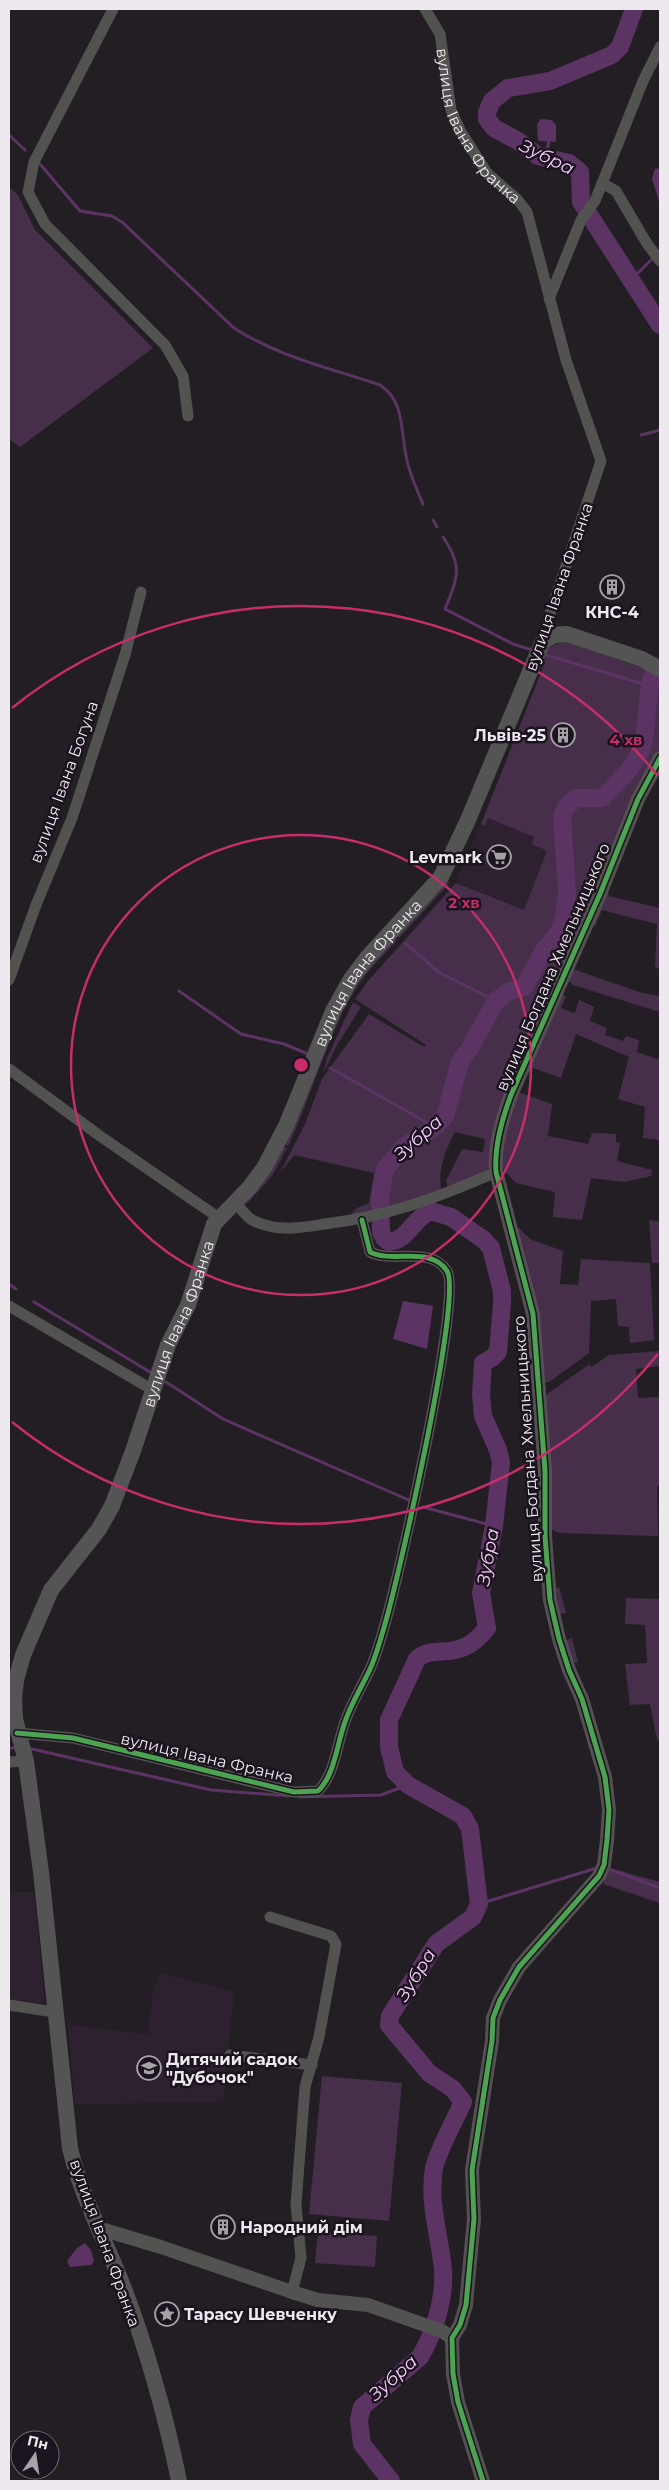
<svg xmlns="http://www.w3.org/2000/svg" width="669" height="2490" font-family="Montserrat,sans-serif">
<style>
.built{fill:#2d212f}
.green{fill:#472f4c}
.water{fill:#5c3464}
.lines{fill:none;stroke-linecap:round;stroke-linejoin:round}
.stream{stroke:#5c3464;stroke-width:3}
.river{stroke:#5c3464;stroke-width:18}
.minor{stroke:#525251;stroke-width:11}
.tertiary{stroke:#525251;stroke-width:14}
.secondary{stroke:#535453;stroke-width:16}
.cycleway-casing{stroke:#1b131d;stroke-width:8}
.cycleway{stroke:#4ca352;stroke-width:5}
.ring{fill:none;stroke:#c62d6a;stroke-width:2.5}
.labels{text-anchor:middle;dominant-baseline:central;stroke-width:5;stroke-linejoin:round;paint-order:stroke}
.street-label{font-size:16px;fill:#eee8ef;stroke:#1b131d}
.poi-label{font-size:16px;font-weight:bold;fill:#eee8ef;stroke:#1b131d;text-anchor:start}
.water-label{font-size:18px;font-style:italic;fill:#f5ccfb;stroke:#1b131d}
.centre{fill:#c62d6a;stroke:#1b131d;stroke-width:2.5}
.ring-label{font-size:15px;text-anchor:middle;font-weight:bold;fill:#c62d6a;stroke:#1b131d;stroke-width:5;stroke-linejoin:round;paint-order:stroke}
</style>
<rect width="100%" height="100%" fill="#231e24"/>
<path class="built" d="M488 818 534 837 532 844 547 851 524 911 456 883 481 824 485 825Z
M9 1892H34L45 2003 9 2000Z
M161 1973 234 1992 223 2101 75 2105 68 2025 148 2034 153 1989Z"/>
<path class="green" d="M9 187 18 195 35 230 153 348 20 447 9 439Z
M564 641 660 674V749L637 789 491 1165 485 1172 448 1187 446 1181 462 1149 483 1152 485 1139 455 1132C445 1151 438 1169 441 1190L377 1214 350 1215 357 1208 369 1203 374 1173 294 1155 280 1173 305 1124 322 1079 369 1014 424 1047 426 1045 355 999 368 981 456 883 524 910 547 851 532 844 534 837 488 818 485 826 481 824 542 670 546 649Z
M450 882 444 889 399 938 394 933 443 884Z
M605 893 609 894 608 896 660 908V970L655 966 657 924 602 910 595 927 592 925Z
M392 936 397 940C382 957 364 974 353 993 325 1041 312 1096 288 1146L284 1143 340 1008Z
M573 969 642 993 660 996V1012L573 985 568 980Z
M560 994 566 996 561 1008 575 1013 579 1000 594 1007 590 1021 607 1028 605 1035 623 1041 626 1036 639 1040 637 1052 660 1060V1140L643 1138 645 1107 618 1099 629 1057 576 1034 561 1078 530 1067Z
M353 1002 361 1007 337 1045 324 1072 327 1058Z
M518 1092 552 1104 548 1136 588 1144 592 1133 616 1134V1142L620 1143 617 1161 652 1170 651 1176 624 1182 591 1178 582 1220 553 1217 555 1192 516 1183 501 1167V1146Z
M282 1146 287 1148 272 1176 244 1207Z
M649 1220 660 1221V1263H652Z
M519 1228 530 1239 563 1251 560 1284 578 1285 581 1259 650 1263 654 1340 630 1343 629 1327 618 1326 616 1299 591 1301 589 1353 549 1382 544 1383 515 1230Z
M660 1351V1366L636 1369 638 1398 660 1397V1485L657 1487 658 1536 559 1533 551 1529 545 1401 547 1394 590 1364 591 1367 609 1355Z
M559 1587 566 1613 559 1614 556 1589Z
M626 1598 660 1599V1740H657L650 1704 630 1705 625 1664 647 1663 645 1625 625 1624Z
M572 1638 578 1663 570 1662 564 1641Z
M610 1868 660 1882V1903L603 1884Z
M322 2076 402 2083 389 2221 309 2214Z
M318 2232 377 2236 375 2267 315 2263Z"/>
<path class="water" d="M541 119 552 120 556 125V142L538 141 537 124Z
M660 168V204L652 179 655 169Z
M403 1301 433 1306 427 1349 393 1339Z
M85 2243 91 2250 94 2262 91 2265 70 2267 67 2261 77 2248Z"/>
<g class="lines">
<path class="stream" d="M9 135 25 150
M546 158 549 139
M40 164 80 211 112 216 122 222 234 328C279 357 330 368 380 385 406 402 400 433 407 460 410 475 417 490 423 504
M632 279 655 256
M641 435 660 430
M433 520 437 527
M443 537C463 566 458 577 445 609L513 644 532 650
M546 655 650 686
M405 943 440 973 496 1001
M179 991 241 1034 284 1044 308 1054
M330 1068 435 1127
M9 1284 16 1289
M34 1302 150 1372
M166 1382 223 1419 411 1501
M423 1507 494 1526
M9 1748H15
M32 1749 211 1790 289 1796
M300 1797 381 1795 408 1785
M611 1870 660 1888
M479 1904 597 1868"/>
<path class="river" d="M634 9 620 47 612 55 550 81 508 88 492 101 487 112V119L494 128 518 141 538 156 569 163 580 172 581 202 660 325
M391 2481 362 2444 359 2420 362 2407 420 2357C434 2334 445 2298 443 2270 440 2236 428 2203 434 2168 438 2150 455 2120 463 2102L453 2089 429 2073 389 2025 390 2016 436 1944 473 1917 479 1904 470 1829 463 1816 408 1785 395 1772 389 1747V1720L417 1659C428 1648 445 1654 459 1649 470 1646 480 1637 487 1628L481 1593 494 1526 501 1462 498 1450 483 1416 481 1394 483 1363 492 1358 498 1352 502 1303V1291L491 1248 484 1240 451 1217 430 1211C412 1220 408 1240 389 1242L384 1238 381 1232 380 1198 385 1169 405 1146 435 1127 445 1116 460 1062 470 1048 496 1001 508 992 524 987 543 952 560 930 564 916 567 893 562 817 565 808 576 798H602C616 784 636 766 642 747 649 723 645 697 653 674"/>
<g class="minor">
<path d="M113 9 34 162 28 192 45 224 165 345 183 376 188 416"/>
<path id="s1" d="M425 9 440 34 451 110 461 132 487 173 517 199 527 212 566 360 601 461 549 617 542 643"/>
<path d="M602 183 616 191 646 242 660 261"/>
<path d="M549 299 581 220 595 201 643 81 660 47"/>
<path d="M9 980 36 905 72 818 125 655 141 592"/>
<path d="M9 1069 100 1136 219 1218"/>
<path d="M235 1202C240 1208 247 1218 254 1221 279 1232 298 1228 325 1224 389 1216 437 1198 496 1172"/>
<path d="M9 1306 153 1390"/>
<path d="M17 1733 73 1738 294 1792 318 1791C335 1775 337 1743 345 1722 351 1703 363 1685 371 1667 377 1653 381 1638 385 1624 398 1580 463 1296 447 1271 430 1245 393 1264 370 1252L362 1220"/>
<path d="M9 1762 26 1761"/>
<path d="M270 1917 331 1936 336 1944 319 2037 305 2087 296 2204 301 2258 292 2292"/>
<path d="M9 2005 54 2012"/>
<path d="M230 2055 312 2065"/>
</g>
<path class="tertiary" d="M101 2229 161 2247 292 2292 318 2300 368 2305 442 2331 452 2338
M483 2481 458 2402 453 2374 452 2338 460 2325 466 2305 474 2219 472 2170 492 2041 493 2018 500 2000 519 1967 599 1876 604 1865 607 1840 609 1810 605 1777 582 1699 569 1670 559 1639 550 1600 545 1536V1471L533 1314 496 1172C494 1146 502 1119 511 1095L600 894 638 799 660 758"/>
<path class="secondary" id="s2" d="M179 2481C166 2416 144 2338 119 2276 102 2234 80 2192 70 2148L41 1872 26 1761 15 1719 14 1699 16 1680 23 1655 51 1590 99 1529 112 1506 133 1451 168 1345 188 1305 214 1224 249 1188 264 1168 286 1126 333 1011 351 979 366 959 441 877 468 820 542 643C550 636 556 634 567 634L642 659 660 669"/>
<g class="cycleway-casing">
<path id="cycleway" d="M17 1733 73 1738 294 1792 318 1791C335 1775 337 1743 345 1722 351 1703 363 1685 371 1667 377 1653 381 1638 385 1624 398 1580 463 1296 447 1271 430 1245 393 1264 370 1252L362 1220
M483 2481 458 2402 453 2374 452 2338 460 2325 466 2305 474 2219 472 2170 492 2041 493 2018 500 2000 519 1967 599 1876 604 1865 607 1840 609 1810 605 1777 582 1699 569 1670 559 1639 550 1600 545 1536V1471L533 1314 496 1172C494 1146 502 1119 511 1095L600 894 638 799 660 758"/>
</g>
<use href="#cycleway" class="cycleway"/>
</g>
<g class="ring">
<circle cx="301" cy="1065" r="230"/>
<path d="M658 1354A460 460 0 0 1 12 1422M12 708A460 460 0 0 1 658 776"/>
</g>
<defs>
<g id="building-ring" transform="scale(1.25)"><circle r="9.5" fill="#1b131d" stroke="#a7a1a8" stroke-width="1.5"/><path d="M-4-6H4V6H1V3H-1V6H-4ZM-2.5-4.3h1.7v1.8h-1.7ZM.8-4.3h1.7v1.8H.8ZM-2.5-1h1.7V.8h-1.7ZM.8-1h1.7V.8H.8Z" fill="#a7a1a8"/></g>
<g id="supermarket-ring" transform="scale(1.25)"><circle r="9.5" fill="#1b131d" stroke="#a7a1a8" stroke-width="1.5"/><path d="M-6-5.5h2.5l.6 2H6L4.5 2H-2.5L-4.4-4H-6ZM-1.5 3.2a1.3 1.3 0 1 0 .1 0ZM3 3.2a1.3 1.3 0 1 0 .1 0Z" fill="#a7a1a8"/></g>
<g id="school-ring" transform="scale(1.25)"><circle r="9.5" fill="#1b131d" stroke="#a7a1a8" stroke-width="1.5"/><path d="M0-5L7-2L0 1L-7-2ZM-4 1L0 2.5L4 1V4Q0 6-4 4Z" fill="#a7a1a8"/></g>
<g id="sight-ring" transform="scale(1.25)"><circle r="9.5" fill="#1b131d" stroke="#a7a1a8" stroke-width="1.5"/><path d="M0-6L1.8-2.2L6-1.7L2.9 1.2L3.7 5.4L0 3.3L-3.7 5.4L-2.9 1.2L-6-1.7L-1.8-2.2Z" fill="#a7a1a8"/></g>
</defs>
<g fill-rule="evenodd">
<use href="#building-ring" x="612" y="587"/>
<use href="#building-ring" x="563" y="735"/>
<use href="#supermarket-ring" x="499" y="857"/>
<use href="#school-ring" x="149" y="2068"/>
<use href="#building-ring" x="223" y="2227"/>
<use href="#sight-ring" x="167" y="2314"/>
</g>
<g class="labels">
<g class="street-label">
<text stroke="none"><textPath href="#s1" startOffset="132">вулиця Івана Франка</textPath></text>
<text transform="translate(559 587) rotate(-71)">вулиця Івана Франка</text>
<text transform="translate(64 782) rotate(-70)">вулиця Івана Богуна</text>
<text transform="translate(553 967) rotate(-67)">вулиця Богдана Хмельницького</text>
<text stroke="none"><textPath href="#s2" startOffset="1622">вулиця Івана Франка</textPath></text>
<text stroke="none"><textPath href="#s2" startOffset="1218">вулиця Івана Франка</textPath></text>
<text transform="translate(528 1449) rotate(-94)">вулиця Богдана Хмельницького</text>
<text transform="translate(207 1758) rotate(13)">вулиця Івана Франка</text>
<text transform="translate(105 2243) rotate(70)">вулиця Івана Франка</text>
</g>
<g class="poi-label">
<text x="612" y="612" text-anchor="middle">КНС-4</text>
<text x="546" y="735" text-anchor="end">Львів-25</text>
<text x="482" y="857" text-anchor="end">Levmark</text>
<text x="166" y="2059">Дитячий садок<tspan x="166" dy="18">"Дубочок"</tspan></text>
<text x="240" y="2227">Народний дім</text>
<text x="184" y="2314">Тарасу Шевченку</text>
</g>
<g class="water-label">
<text transform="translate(547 157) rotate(26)">Зубра</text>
<text transform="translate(418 1138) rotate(-42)">Зубра</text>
<text transform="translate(488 1557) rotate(-80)">Зубра</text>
<text transform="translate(416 1975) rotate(-58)">Зубра</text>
<text transform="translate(393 2378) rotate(-42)">Зубра</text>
</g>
</g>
<circle cx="301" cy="1065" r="8" class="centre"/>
<g class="ring-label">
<text x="626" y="745">4 хв</text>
<text x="464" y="908">2 хв</text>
</g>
<rect width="669" height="2490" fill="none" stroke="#eee8ef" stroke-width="20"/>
<g transform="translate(35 2455) rotate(13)"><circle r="24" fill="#1b131d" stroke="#6f6871"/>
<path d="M0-4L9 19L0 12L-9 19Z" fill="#a7a1a8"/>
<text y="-8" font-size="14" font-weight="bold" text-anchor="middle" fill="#eee8ef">Пн</text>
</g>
</svg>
